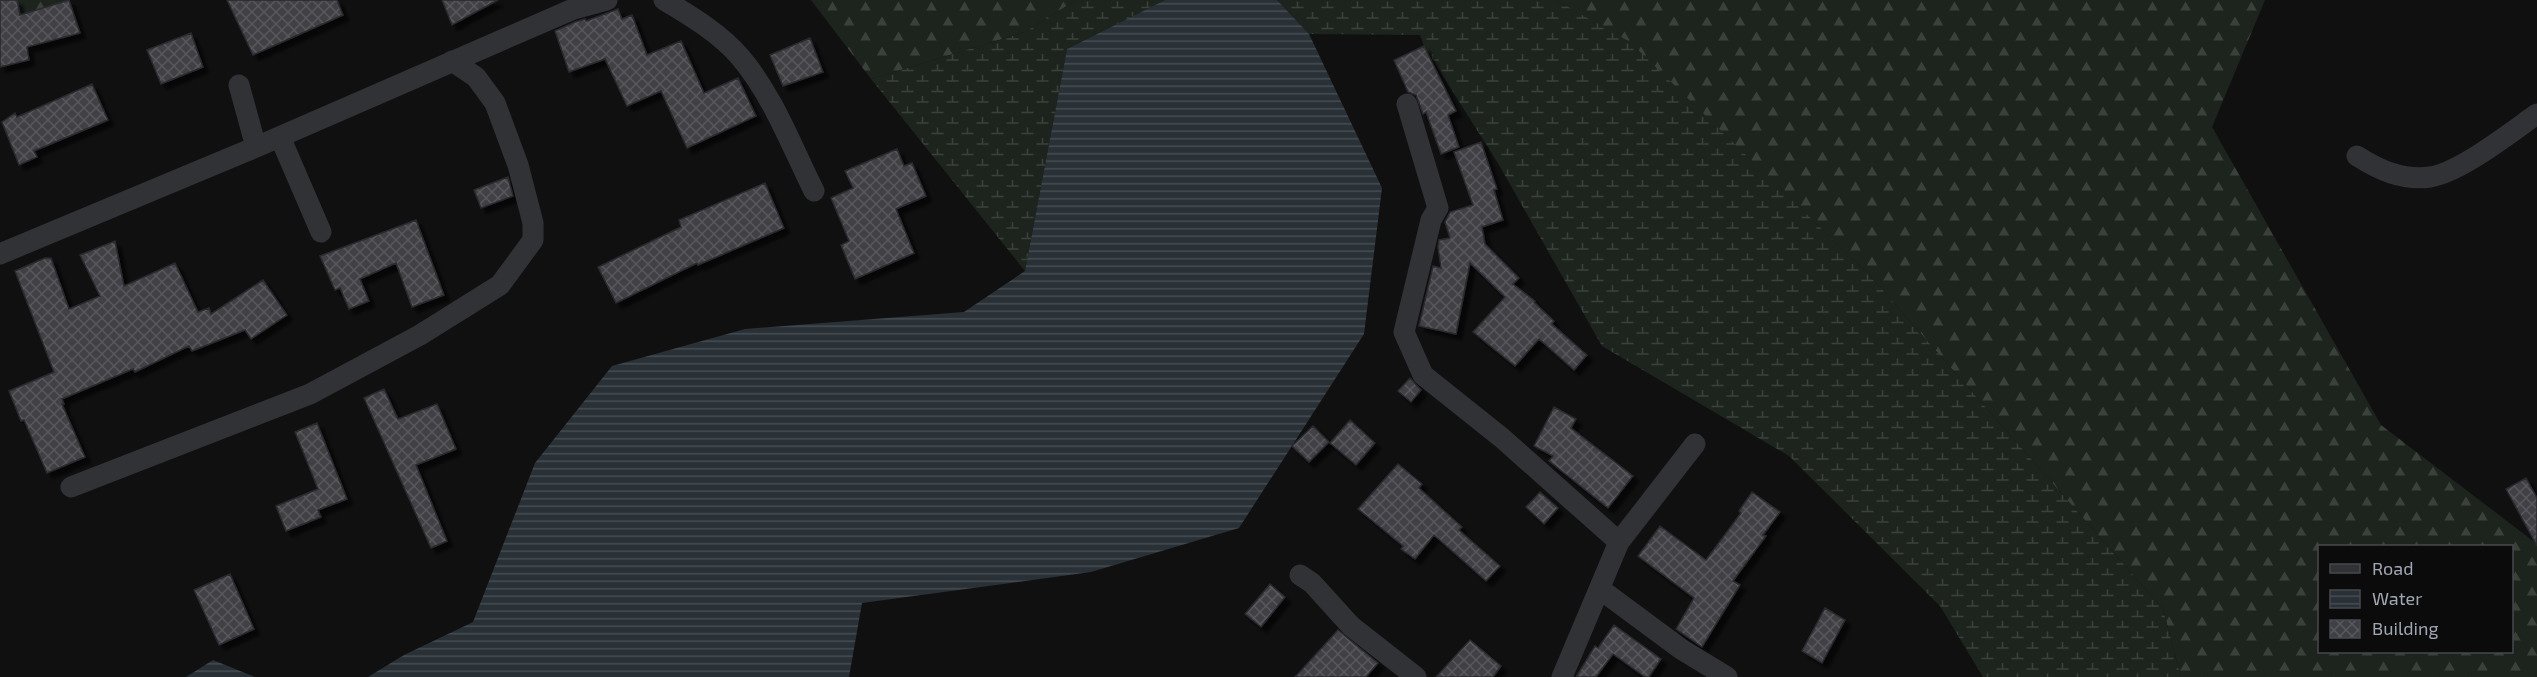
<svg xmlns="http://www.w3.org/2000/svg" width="2537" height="677" font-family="'Exo 2',sans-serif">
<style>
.forest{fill:url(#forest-firs);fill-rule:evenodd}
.wetland{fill:url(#wetland-marsh)}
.water{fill:url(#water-rules)}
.building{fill:url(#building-cross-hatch);stroke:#2a2a2e;stroke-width:1.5;filter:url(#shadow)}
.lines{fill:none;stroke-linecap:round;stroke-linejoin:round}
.minor{stroke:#313236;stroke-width:21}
</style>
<defs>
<pattern id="forest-firs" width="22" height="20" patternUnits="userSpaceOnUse" patternTransform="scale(1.5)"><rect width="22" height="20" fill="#1c241d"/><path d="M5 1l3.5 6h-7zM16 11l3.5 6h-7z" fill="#3a413b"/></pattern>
<pattern id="wetland-marsh" width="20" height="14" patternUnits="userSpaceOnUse" patternTransform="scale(1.5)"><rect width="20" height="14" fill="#1c241d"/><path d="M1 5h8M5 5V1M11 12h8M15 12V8" fill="none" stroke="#3a413b"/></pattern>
<pattern id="water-rules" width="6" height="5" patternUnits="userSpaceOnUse" patternTransform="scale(1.5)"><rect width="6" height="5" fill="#293137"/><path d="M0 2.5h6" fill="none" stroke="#454c52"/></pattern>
<pattern id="building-cross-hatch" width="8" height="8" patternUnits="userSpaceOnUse" patternTransform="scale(1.5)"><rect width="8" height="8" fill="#3f4045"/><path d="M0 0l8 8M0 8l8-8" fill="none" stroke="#58595d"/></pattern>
<filter id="shadow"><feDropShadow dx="5.5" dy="5.5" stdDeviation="1.5" flood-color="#0009"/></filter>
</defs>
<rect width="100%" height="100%" fill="#101011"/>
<path class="forest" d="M0 0H69L0 41Z
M811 0H1076L1025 32 871 79Z
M1556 0H2265L2212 127 2381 425 2537 544V677H2181L2163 609 1871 277 1630 43ZM2320 546H2512V652H2320Z"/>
<path class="wetland" d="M1076 0H1165L1067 49 1025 271 871 79 1025 32Z
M1277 0H1556L1630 42 1871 277 2163 609 2181 677H1983L1940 606 1789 456 1602 346 1499 165 1424 46 1420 35 1309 34Z"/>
<path class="water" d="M1165 0H1277L1309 34 1382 188 1364 334 1239 528 1091 572 862 603 849 677H368L404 655 473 622 535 463 612 366 745 329 964 312 1025 271 1067 49Z
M213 660 255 677H186Z"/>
<path class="building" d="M0 0H17L20 15 69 0 80 33 27 47 29 60 0 67Z
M227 0H337L343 15 253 55Z
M442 0H498L452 25Z
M618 9 622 19 632 15 647 55 681 41 704 93 738 78 756 116 687 148 661 91 627 106 605 59 569 72 555 31 575 22 585 19 586 21Z
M191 33 203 67 161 84 147 50Z
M810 38 823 72 783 86 770 55Z
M1424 46 1456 111 1448 115 1459 147 1441 154 1426 112 1423 114 1416 95 1408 92 1394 60Z
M92 84 108 120 34 151 37 157 19 165 2 122 15 113 17 117Z
M1481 142 1497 189 1494 190 1503 220 1482 227 1485 244 1519 278 1513 284 1535 301 1534 302 1554 321 1552 324 1587 355 1574 370 1539 339 1515 366 1473 332 1505 297 1470 263 1456 334 1419 326 1433 266 1441 268 1438 247 1439 240 1450 238 1445 222 1450 212 1473 205 1454 152Z
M897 149 904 166 912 163 926 196 896 209 914 253 855 279 841 245 849 241 831 198 853 188 845 171Z
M508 177 513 196 481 208 474 190Z
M765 183 784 228 698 265 697 263 616 303 598 267 681 227 679 220Z
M416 220 444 295 412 307 396 263 360 279 369 301 349 309 340 288 335 290 320 256Z
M115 241 124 286 175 263 198 312 209 308 211 314 263 280 287 315 251 339 245 330 192 351 189 346 135 372 133 369 62 399 64 404H62L85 457 47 473 24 420 21 421 9 391 54 372 15 271 45 258H51L69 309 100 296 80 255Z
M1410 378 1421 390 1411 402 1398 391Z
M384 389 398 419 437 404 456 449 416 465 447 541 431 548 364 398Z
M1554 407 1576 419 1571 428 1633 476 1608 508 1549 461 1553 456 1534 446Z
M1350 420 1375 443 1356 465 1330 443Z
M317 423 347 499 318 510 321 517 286 531 276 506 318 489 295 432Z
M1313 426 1329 442 1309 462 1292 446Z
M1398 464 1422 484 1419 488 1462 527 1459 530 1500 566 1486 581 1434 535 1415 559 1401 549 1403 546 1358 509Z
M2526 478 2537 498V546L2506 489Z
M1540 492 1558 508 1544 524 1526 507Z
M1752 492 1780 512 1763 535 1766 536 1733 581 1740 585 1702 647 1676 629 1694 598 1638 556 1660 526 1706 560 1741 513 1739 511Z
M230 574 254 629 219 645 194 590Z
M1270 584 1285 597 1261 627 1245 614Z
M1825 608 1845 620 1822 663 1802 651Z
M1614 625 1661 659 1649 677H1645L1613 654 1596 677H1576L1595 646 1598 648Z
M1338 630 1378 663 1366 677H1295Z
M1470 640 1501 666 1493 677H1436Z"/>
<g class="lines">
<path class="minor" d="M664 0C691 16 721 34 741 58 773 96 792 147 814 191
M239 85 256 147
M1407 104 1438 208 1431 220 1404 332 1423 375 1502 438 1619 542
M280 137 321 232
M2357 156C2379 170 2403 181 2430 177 2461 172 2511 132 2537 114
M0 254 256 147 571 10 607 0
M71 487 310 394 420 335 500 285 533 240V223L518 165 495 103 476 77 452 61
M1300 575 1312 583 1351 626 1416 677
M1600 589 1681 649 1727 677
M1562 677 1619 542 1695 444"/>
</g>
<rect x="2318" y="545" width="195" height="108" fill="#0b0b0c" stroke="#47494e" stroke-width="1.5"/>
<rect x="2330" y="564" width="30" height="9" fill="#313236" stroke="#47494e" stroke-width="1.5"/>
<text x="2372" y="575" font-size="18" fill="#a1a7b2">Road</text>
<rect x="2330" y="590" width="30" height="18" fill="url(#water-rules)" stroke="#47494e" stroke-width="1.5"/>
<text x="2372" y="605" font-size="18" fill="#a1a7b2">Water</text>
<rect x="2330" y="620" width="30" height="18" fill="url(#building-cross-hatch)" stroke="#47494e" stroke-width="1.5"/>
<text x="2372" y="635" font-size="18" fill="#a1a7b2">Building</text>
</svg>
